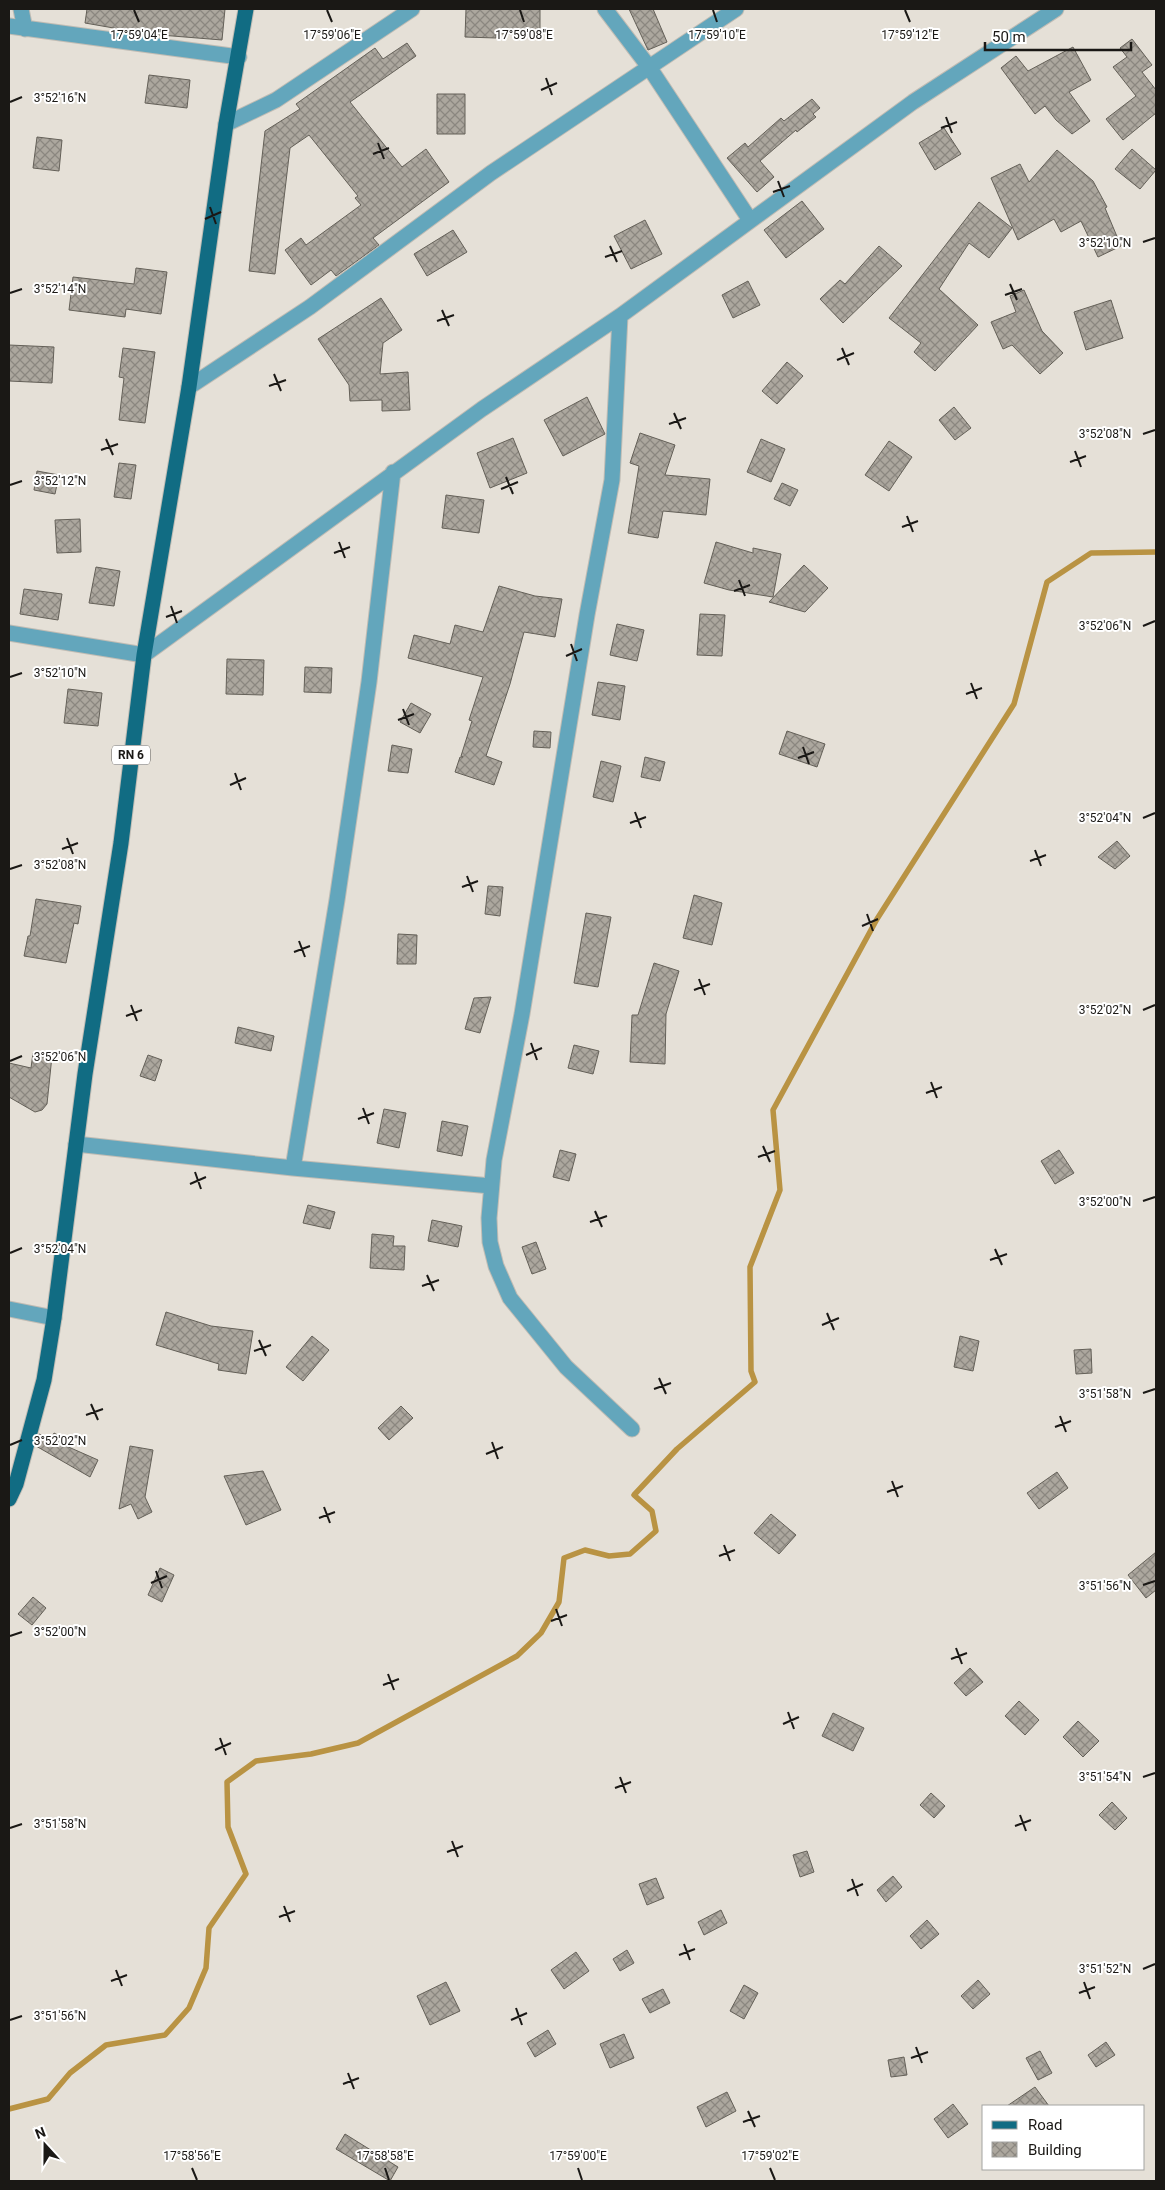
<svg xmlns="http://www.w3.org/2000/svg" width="1165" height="2190" font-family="Roboto,sans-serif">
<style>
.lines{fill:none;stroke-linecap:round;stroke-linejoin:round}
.stream{stroke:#b99343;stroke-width:5.5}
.building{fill:url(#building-cross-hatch);stroke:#646058}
.street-casing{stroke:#c0bcb4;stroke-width:17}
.primary-casing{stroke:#c0bcb4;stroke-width:17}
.street{stroke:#63a6bc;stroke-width:15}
.primary{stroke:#116c83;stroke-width:15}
.ticks{fill:none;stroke:#1a1815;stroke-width:2}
.labels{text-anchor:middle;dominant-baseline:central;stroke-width:4;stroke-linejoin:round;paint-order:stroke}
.shield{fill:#fff;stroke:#5f5d5b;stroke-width:1}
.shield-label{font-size:12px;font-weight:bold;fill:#1a1815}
.ticks-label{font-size:12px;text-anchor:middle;fill:#1a1815;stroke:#fff;stroke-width:4;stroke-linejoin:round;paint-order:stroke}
</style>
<defs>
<pattern id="building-cross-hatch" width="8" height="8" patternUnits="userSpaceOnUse" patternTransform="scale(1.25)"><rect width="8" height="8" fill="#aca79e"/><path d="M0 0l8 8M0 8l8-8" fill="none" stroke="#8b8780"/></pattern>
</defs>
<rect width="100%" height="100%" fill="#e5e0d7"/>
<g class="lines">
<path class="stream" d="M9 2109 48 2099 70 2073 106 2045 165 2035 189 2008 206 1968 209 1928 246 1874 228 1827 227 1782 256 1761 311 1754 358 1743 517 1656 541 1633 559 1602 564 1558 585 1550 609 1556 630 1554 656 1531 652 1511 634 1495 677 1449 755 1382 751 1371 750 1267 780 1190 773 1110 877 919 1014 704 1047 582 1091 553 1156 552"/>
</g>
<path class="building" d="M87 9H225L222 40 148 34 85 23Z
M466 9H540V34H496V38L465 37Z
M629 9H653L667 42 648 50Z
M1132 39 1152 65 1142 72 1156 90V113L1123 140 1106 119 1136 96 1113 67 1127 57 1120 48Z
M407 43 416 56 350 102 402 167 426 149 449 182 373 238 379 245 336 276 331 270 311 285 285 250 301 238 306 245 361 205 355 198 358 196 309 135 290 148 275 274 249 271 265 131 300 109 296 104 375 48 383 59Z
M1073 47 1091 80 1069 92 1090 121 1072 134 1056 120 1045 106 1035 114 1001 68 1016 56 1028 71Z
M149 75 190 80 187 108 145 103Z
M437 94H465V134H437Z
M812 99 820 108 813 114 816 117 797 132 796 130 760 161 774 177 757 192 727 158 745 143 748 147 781 118 784 121Z
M944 128 961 154 935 170 919 143Z
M37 137 62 140 59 171 33 168Z
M1132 149 1156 170 1140 189 1115 169Z
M1057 150 1093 181 1107 207 1105 208 1121 246 1098 257 1081 221 1061 232 1054 219 1018 240 991 178 1020 164 1029 182Z
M802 201 824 229 786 258 764 230Z
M979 202 1012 228 989 258 969 243 939 289 978 325 935 371 914 352 921 343 889 318Z
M645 220 662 254 631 269 614 236Z
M453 230 467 252 427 276 414 254Z
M879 246 902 266 843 323 820 299 840 280 845 284Z
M136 268 167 272 161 314 126 309 125 317 69 310 73 277 134 284Z
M748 281 760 305 733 318 722 295Z
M1024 290 1042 331 1063 353 1040 374 1012 345 1003 349 991 322 1016 312 1010 296Z
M381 298 402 330 383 343 380 374 408 372 410 410 382 411V400L350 401 349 385 318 339Z
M1111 300 1123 338 1086 350 1074 312Z
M9 345 54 347 52 383 9 381Z
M123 348 155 352 145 423 119 420 124 378 119 377Z
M787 362 803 376 777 404 762 391Z
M587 397 605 434 563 456 544 420Z
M954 407 971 428 955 440 939 420Z
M640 433 675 445 665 475 710 479 706 515 663 511 658 538 628 533 639 466 630 463Z
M513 438 527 473 490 488 477 453Z
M761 439 785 449 771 482 747 472Z
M889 441 912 457 889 491 865 475Z
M119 463 136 465 131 499 114 497Z
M37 471 59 475 55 494 34 490Z
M782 483 798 490 790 506 774 499Z
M446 495 484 500 479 533 442 528Z
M80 519 81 552 57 553 55 520Z
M716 542 753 553V548L781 554 773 597 729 590 704 583Z
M804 565 828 588 805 612 769 602Z
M96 567 120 571 114 606 89 603Z
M499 586 535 596 562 599 555 637 524 632 510 684 486 756 502 762 494 785 455 772 460 757H463L461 756 472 721 469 720 483 677 408 658 414 635 450 644 455 625 483 632Z
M24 589 62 594 58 620 20 614Z
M700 614 725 615 722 656 697 655Z
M617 624 644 630 637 661 610 655Z
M227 659 264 660 263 695 226 694Z
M305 667 332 668 331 693 304 692Z
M598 682 625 686 620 720 592 715Z
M68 689 102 693 98 726 64 723Z
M411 703 431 714 420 733 400 722Z
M534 731 551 732 550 748 533 747Z
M787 731 825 744 817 767 779 754Z
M392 745 412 749 408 773 388 771Z
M645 757 665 762 660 781 641 777Z
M601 761 621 766 613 802 593 797Z
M1117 841 1130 856 1115 869 1098 857Z
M488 886 503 887 500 916 485 914Z
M694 895 722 903 712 945 683 938Z
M36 899 81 906 78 924 74 923 66 963 24 956 28 936H30Z
M586 913 611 917 598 987 574 983Z
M398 934 417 935 416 964H397Z
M654 963 679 971 666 1014 665 1064 630 1062 632 1015H638Z
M491 997 480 1033 465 1029 474 998Z
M238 1027 274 1036 271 1051 235 1043Z
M574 1045 599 1051 593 1074 568 1068Z
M33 1053 52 1056 47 1104 42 1110 35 1112 9 1097V1063L31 1068Z
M148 1055 162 1060 155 1081 140 1076Z
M384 1109 406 1113 399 1148 377 1143Z
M442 1121 468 1126 462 1156 437 1151Z
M560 1150 576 1154 569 1181 553 1177Z
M1059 1150 1074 1173 1055 1184 1041 1161Z
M308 1205 335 1212 330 1229 303 1223Z
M432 1220 462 1226 458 1247 428 1241Z
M372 1234 394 1236 393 1246H405L404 1270 370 1268Z
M536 1242 546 1269 532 1274 522 1247Z
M166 1312 211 1326 253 1331 246 1374 218 1370 219 1364 156 1345Z
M312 1336 329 1350 303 1381 286 1367Z
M960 1336 979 1341 973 1371 954 1367Z
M1091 1349 1092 1373 1076 1374 1074 1350Z
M401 1406 413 1418 389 1440 378 1428Z
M54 1433 67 1440 64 1445 98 1460 90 1477 36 1446 39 1434 51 1439Z
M130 1446 153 1450 145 1497 152 1512 138 1519 131 1504 119 1509Z
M263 1471 281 1510 246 1525 224 1476Z
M1057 1472 1068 1488 1039 1509 1027 1493Z
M771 1514 796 1535 779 1554 754 1533Z
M1156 1552V1590L1146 1598 1128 1575Z
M160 1568 174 1575 162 1602 148 1595Z
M33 1597 46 1608 32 1625 18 1614Z
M970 1668 983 1682 966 1696 954 1683Z
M1019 1701 1039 1720 1025 1735 1005 1716Z
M833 1713 864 1728 853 1751 822 1736Z
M1078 1721 1099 1741 1083 1757 1063 1737Z
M931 1793 945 1806 934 1818 920 1805Z
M1112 1802 1127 1818 1115 1830 1099 1815Z
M807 1851 814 1872 800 1877 793 1855Z
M893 1876 902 1887 886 1902 877 1890Z
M656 1878 664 1898 647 1905 639 1884Z
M721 1910 727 1923 704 1935 698 1922Z
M927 1920 939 1934 921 1949 910 1936Z
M627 1950 634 1963 620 1971 613 1959Z
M576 1952 589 1971 564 1989 551 1970Z
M978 1980 990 1994 973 2009 961 1996Z
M446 1982 460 2011 430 2025 417 1996Z
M744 1985 758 1993 744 2019 730 2011Z
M663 1989 670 2003 650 2013 642 1999Z
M548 2030 556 2044 535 2057 527 2043Z
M624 2034 634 2058 610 2068 600 2044Z
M1106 2042 1115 2055 1096 2067 1088 2055Z
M1040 2051 1052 2073 1038 2080 1026 2058Z
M904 2057 907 2075 891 2077 888 2060Z
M1035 2087 1049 2106H1007Z
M727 2092 736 2111 706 2127 697 2107Z
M953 2104 968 2124 948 2138 934 2119Z
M345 2134 398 2167 390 2181 336 2149Z"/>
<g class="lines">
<g class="street-casing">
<path id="street" d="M21 9 25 29
M605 9 649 67 750 220
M9 26 239 57
M226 124 276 100 412 9
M620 316 612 480 587 615 522 1014 494 1160 489 1218 490 1242 496 1266 510 1298 566 1367 632 1429
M189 387 310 307 491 173 736 9
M9 633 144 655 482 409 620 316 913 102 1056 9
M76 1144 293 1168 491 1186
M293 1168 337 900 369 682 393 472
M9 1309 54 1318"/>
</g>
<g class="primary-casing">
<path id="primary" d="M9 1499 16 1484 44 1380 54 1318 85 1074 121 843 144 655 189 387 226 124 246 9"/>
</g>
<use href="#street" class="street"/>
<use href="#primary" class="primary"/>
</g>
<path class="ticks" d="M134 10 139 22M327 10 332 22M520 10 524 22M713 10 717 22M905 10 910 22M546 78 552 95M541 90 557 83M10 102 22 97M946 117 952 133M941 128 957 122M378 143 384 159M373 154 389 148M778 181 784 197M773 192 790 186M210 207 216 224M205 219 221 212M1143 242 1155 238M610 246 617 262M605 257 622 251M1010 284 1017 300M10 293 22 289M1005 295 1022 289M442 310 449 326M437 321 454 315M842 348 849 365M837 360 854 353M274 374 281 391M269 386 286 380M674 413 681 429M669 424 686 418M1143 434 1155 430M106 439 113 455M101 450 118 444M1075 451 1081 467M1070 462 1086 456M506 477 513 494M10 485 22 481M501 489 518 482M907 516 913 532M902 527 918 521M339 542 345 558M334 553 350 547M739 580 745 596M734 591 750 585M171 606 177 623M166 617 182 611M1143 626 1155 621M571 644 577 661M566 656 582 649M10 677 22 673M971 683 977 699M966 694 982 688M403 709 409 725M398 720 414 714M803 747 809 764M798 758 814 752M235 773 241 790M230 785 246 778M635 812 641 828M1143 818 1155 813M630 823 646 817M67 838 73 854M62 849 78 843M1035 850 1041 866M1030 861 1046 855M10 869 22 865M467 876 473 892M462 887 478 881M867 914 873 931M862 926 878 919M299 941 305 957M294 952 310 946M699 979 705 995M694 990 710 984M131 1005 137 1021M1143 1010 1155 1005M126 1016 142 1010M531 1043 537 1060M526 1055 542 1048M10 1061 22 1056M931 1082 937 1098M926 1093 942 1087M363 1108 369 1124M358 1119 374 1113M763 1146 770 1162M758 1157 775 1151M195 1172 201 1189M190 1184 206 1177M1143 1201 1155 1197M595 1211 602 1227M590 1222 607 1216M995 1249 1002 1265M10 1253 22 1248M990 1260 1007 1254M427 1275 434 1291M422 1286 439 1280M827 1313 834 1330M822 1325 839 1318M259 1340 266 1356M254 1351 271 1345M659 1378 666 1394M654 1389 671 1383M1143 1393 1155 1389M91 1404 98 1420M86 1415 103 1409M1060 1416 1066 1432M1055 1427 1071 1421M492 1442 498 1459M10 1445 22 1440M486 1454 503 1447M892 1481 898 1497M887 1492 903 1486M324 1507 330 1523M319 1518 335 1512M724 1545 730 1561M719 1556 735 1550M156 1571 162 1588M151 1583 167 1576M1143 1585 1155 1581M556 1609 562 1626M551 1621 567 1615M10 1636 22 1632M956 1648 962 1664M951 1659 967 1653M388 1674 394 1690M383 1685 399 1679M788 1712 794 1729M783 1724 799 1717M220 1738 226 1755M215 1750 231 1743M620 1777 626 1793M1143 1777 1155 1773M615 1788 631 1782M1020 1815 1026 1831M1015 1826 1031 1820M10 1828 22 1824M452 1841 458 1857M447 1852 463 1846M852 1879 858 1896M847 1891 863 1884M284 1906 290 1922M279 1917 295 1911M684 1944 690 1960M679 1955 695 1949M1143 1969 1155 1964M116 1970 122 1986M111 1981 127 1975M1084 1982 1090 1999M1079 1993 1095 1987M516 2008 522 2025M10 2020 22 2016M511 2020 527 2013M916 2047 922 2063M911 2058 928 2052M348 2073 354 2089M343 2084 359 2078M748 2111 755 2127M743 2122 760 2116M192 2168 197 2180M385 2168 389 2180M578 2168 582 2180M770 2168 775 2180"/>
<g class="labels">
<rect class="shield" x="112" y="745.5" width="38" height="19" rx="4"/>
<g class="shield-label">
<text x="131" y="755">RN 6</text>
</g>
</g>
<g class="ticks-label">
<text x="910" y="39">17°59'12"E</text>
<text x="139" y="39">17°59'04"E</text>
<text x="332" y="39">17°59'06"E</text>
<text x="524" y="39">17°59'08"E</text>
<text x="717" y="39">17°59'10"E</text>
<text x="60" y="102">3°52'16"N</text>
<text x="1105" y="247">3°52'10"N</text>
<text x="60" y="293">3°52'14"N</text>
<text x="1105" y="438">3°52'08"N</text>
<text x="60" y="485">3°52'12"N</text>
<text x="1105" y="630">3°52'06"N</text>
<text x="60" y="677">3°52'10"N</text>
<text x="1105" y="822">3°52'04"N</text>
<text x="60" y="869">3°52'08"N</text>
<text x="1105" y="1014">3°52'02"N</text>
<text x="60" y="1061">3°52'06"N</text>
<text x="1105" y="1206">3°52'00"N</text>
<text x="60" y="1253">3°52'04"N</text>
<text x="1105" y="1398">3°51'58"N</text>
<text x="60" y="1445">3°52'02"N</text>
<text x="1105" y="1590">3°51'56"N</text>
<text x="60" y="1636">3°52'00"N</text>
<text x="1105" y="1781">3°51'54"N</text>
<text x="60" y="1828">3°51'58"N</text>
<text x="1105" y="1973">3°51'52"N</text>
<text x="60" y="2020">3°51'56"N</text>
<text x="192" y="2160">17°58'56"E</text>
<text x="385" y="2160">17°58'58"E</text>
<text x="578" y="2160">17°59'00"E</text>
<text x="770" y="2160">17°59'02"E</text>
</g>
<rect width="1165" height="2190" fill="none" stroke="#1a1815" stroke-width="20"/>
<rect x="982" y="2105" width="162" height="65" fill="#ffffff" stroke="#a3a3a1"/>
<rect x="992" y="2121" width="25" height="8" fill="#116c83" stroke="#a3a3a1"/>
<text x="1028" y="2130" font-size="15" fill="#1a1815">Road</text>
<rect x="992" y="2142" width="25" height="15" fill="url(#building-cross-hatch)" stroke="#a3a3a1"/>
<text x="1028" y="2155" font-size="15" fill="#1a1815">Building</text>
<g transform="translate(45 2145) rotate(339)" stroke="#ffffff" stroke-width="4" paint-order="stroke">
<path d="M0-4L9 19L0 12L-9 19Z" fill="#1a1815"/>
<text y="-8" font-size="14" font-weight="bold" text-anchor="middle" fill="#1a1815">N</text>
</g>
<path d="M985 42v8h146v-8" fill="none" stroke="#1a1815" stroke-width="2.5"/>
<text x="992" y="42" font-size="15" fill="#1a1815" stroke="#ffffff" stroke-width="4" paint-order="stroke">50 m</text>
</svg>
